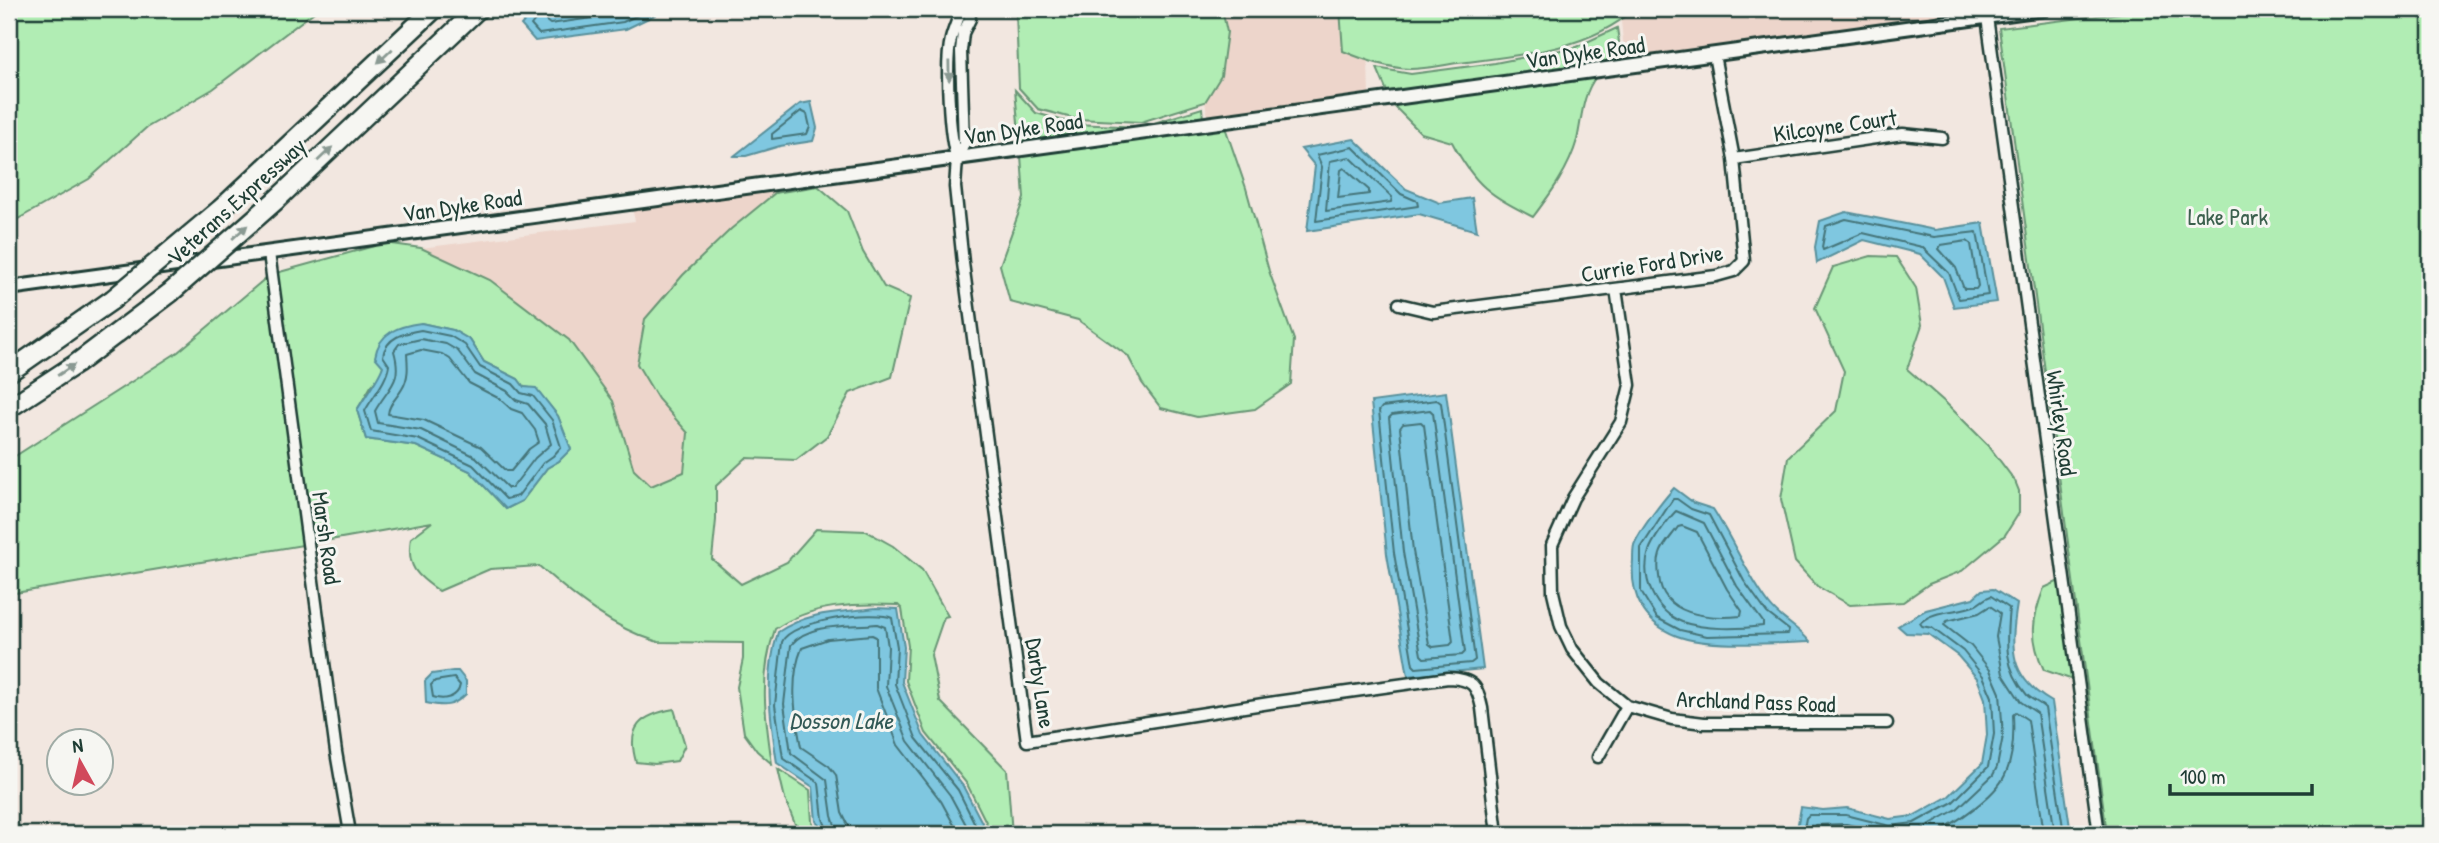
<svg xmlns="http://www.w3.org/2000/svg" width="2439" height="843" font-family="'Patrick Hand',sans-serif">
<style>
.built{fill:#edd5cb}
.green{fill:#b1edb4;stroke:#689574;stroke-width:2;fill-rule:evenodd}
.water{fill:#7fc7e0;stroke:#59909b;stroke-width:2}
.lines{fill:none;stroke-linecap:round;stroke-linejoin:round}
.shore{stroke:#457479;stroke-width:2}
.street-casing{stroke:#1f3d34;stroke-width:15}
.secondary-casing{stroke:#1f3d34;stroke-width:18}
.highway-casing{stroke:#1f3d34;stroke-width:23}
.street{stroke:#f6f6f2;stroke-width:10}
.secondary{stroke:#f6f6f2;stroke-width:12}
.highway{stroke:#f6f6f2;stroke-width:18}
.highway-bridge-casing{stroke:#1f3d34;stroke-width:23;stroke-linecap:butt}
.highway-bridge{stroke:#f6f6f2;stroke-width:18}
.oneway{fill:#8a9a93}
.labels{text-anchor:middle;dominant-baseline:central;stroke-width:6;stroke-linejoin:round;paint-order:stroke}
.street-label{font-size:23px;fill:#1f3d34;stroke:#f6f6f2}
.park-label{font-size:23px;fill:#3c604e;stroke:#f6f6f2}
.water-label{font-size:24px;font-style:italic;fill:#325956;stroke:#f6f6f2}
</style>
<rect width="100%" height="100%" fill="#f2e7e0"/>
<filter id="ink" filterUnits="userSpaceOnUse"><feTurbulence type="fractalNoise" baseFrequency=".0143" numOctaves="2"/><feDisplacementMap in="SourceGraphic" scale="14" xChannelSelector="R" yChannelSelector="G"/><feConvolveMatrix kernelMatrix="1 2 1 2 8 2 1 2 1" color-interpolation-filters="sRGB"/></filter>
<g filter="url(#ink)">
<path class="built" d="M1222 9H1340L1343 51 1368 61 1369 96 1255 110 1208 119 1205 102 1221 76 1227 32Z
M1634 9H1966L1967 18 1625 61 1621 21Z
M773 188 780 192 775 193 731 229 658 399 688 433 684 472 651 487 634 470 613 401 490 280 421 248 635 221 632 208Z"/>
<path class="green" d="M9 9H318L213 89 146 128 89 179 18 219 9 227Z
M1018 9H1222L1227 32 1221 76 1205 102 1141 122 1076 119 1038 109 1019 88 1016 13Z
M1340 9H1634C1591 50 1515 56 1458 63 1443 65 1426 69 1410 69 1387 68 1364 60 1343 51Z
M2153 9H2430V834H2107L1999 28Z
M1617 28 1619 42 1604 65 1388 94 1377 68 1411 74 1495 63 1576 47Z
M1596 77C1582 95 1582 118 1577 140 1569 169 1551 193 1533 217 1490 195 1475 186 1452 142L1421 133 1393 105Z
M1015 90 1036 113 1075 124 1141 127 1202 108 1203 119 1020 144Z
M1225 127 1246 188 1269 271 1294 340 1291 384 1255 409 1197 417 1161 408 1142 383 1128 356 1078 320 1010 302 1000 265 1024 198 1021 155Z
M818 186 847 211 863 252 884 287 910 298 892 377 850 393 827 436 796 460 746 458 716 486V520L712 559 741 584 787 562 816 529 866 531 893 546 922 570 948 616 944 617 931 655 940 701 1007 770 1012 834H992L967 784 926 733 906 681 908 646 902 609 898 605C856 603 811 604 775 629 759 676 765 716 772 764L757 751 744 733 737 687 743 659V643L658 642C612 628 574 597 539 566L490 569 439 591C417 576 406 567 411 538L432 522 313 543 276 273 385 243 421 248 490 280 569 340 613 401 634 470 651 486 684 472 688 433 658 399 637 364 645 319 683 275 731 229 775 193ZM421 323 452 330 470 340 484 362 518 379 524 387 536 389 558 416 570 449 559 461 547 468 522 501 506 509 470 471 416 446 366 439 357 410 371 386 380 376 383 366Z
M1871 256 1896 257 1916 288 1922 325 1907 369 1947 404 1988 445 2015 481 2019 491V513L2005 535 1962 571 1929 584 1903 602 1850 605 1817 586 1795 562 1781 499 1788 457 1836 411 1844 371 1815 308 1833 267Z
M267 277 303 545 9 594V460L178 352Z
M2059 581 2073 680 2044 670C2029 638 2032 619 2044 588Z
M674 709 685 745 677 761 655 764 636 762C626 727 640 715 674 709Z
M778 769 810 790 812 822 819 834H799L785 799Z"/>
<path class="water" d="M535 9H667L626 29 535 41 521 25Z
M811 102 817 128 813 141 780 146 746 156H734L800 104Z
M1354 139 1406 189 1440 203 1472 198 1477 231 1419 214 1307 231 1315 166 1301 149Z
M1846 212 1935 230 1983 223 1997 302 1954 307 1943 277 1920 254 1864 240 1817 263 1815 247 1820 221Z
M421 323 453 330 470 340 484 362 518 379 524 387 536 388 558 416 571 449 559 461 547 468 522 501 506 509 470 471 416 446 366 439 357 410C365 397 379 378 383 366L375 357C379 332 399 326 421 323Z
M1446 392 1483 669 1408 676 1387 554 1371 402Z
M1674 488 1694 503 1713 509C1733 540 1747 575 1769 604 1780 619 1798 627 1810 642 1775 643 1708 648 1677 636 1643 623 1630 595 1633 560 1633 556 1633 549 1634 545 1639 531 1664 499 1674 488Z
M1993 589 2017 604C2010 648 2009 678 2052 702L2071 834H1796L1801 807 1823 810 1847 808 1890 819 1913 816 1949 796 1982 764 1987 735 1985 699 1977 678 1958 656 1928 634 1906 633 1898 626 1926 610 1973 598 1982 590Z
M876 608 898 609 904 647 902 682 923 735 963 786 988 834H824L816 821 813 787 777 763C770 717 764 677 778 632 812 610 839 613 876 608Z
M453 671H458L466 681V694C453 707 444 707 426 703L425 681 432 674Z"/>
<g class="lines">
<path class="shore" d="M540 9 539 15 531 25 539 34 623 22 651 9
M549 9 546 21 550 24 620 14 631 9
M801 111 807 114 810 127 807 134 772 139V134Z
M1353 147 1401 194 1417 201 1418 206 1316 221 1322 167 1317 155Z
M1350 157 1392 197 1391 202 1326 211 1330 161Z
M1344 168 1369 190V194L1338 198 1341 170Z
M1846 219 1934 237 1977 232 1988 295 1959 299 1949 273 1922 247 1863 233 1823 250 1822 247 1826 226Z
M1967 241 1971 244 1978 286 1976 289H1964L1956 268 1939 249 1941 245Z
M421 330 450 336 465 345 480 367 513 384 521 393 533 396 552 420 561 447 553 456 543 463 518 496 506 499 473 465 418 439 371 431 365 411C373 396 387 381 389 365L383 356C386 337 404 333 421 330Z
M421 339 446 344 458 351 475 374 507 391 516 400 528 404 545 424 551 444 535 458 512 488H508L476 457 421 430 378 423 375 411C389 386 403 382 394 351L399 344Z
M421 350 442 354 450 359 469 383 500 399 511 409 522 413 535 430 539 442 529 449 511 471H506L481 447 424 420 388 414C389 403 397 398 402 389 409 378 408 366 407 354Z
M1437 400 1441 403 1475 660 1471 663 1416 668 1413 665 1394 553 1379 411 1382 407Z
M1430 410 1433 413 1465 652 1462 655 1424 658 1421 655 1403 552 1389 418 1392 415Z
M1421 422 1424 425 1453 642 1450 645 1433 647 1429 644 1413 551 1400 428 1403 424Z
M1673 499H1677L1691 509 1709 515 1744 581 1767 613 1789 630 1788 634 1707 636 1680 630 1657 618 1641 592V548Z
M1676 511 1704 523 1737 586 1763 622V626C1739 629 1705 630 1682 622 1655 611 1640 579 1649 551 1652 541 1669 518 1676 511Z
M1682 526 1697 532 1727 589 1742 611 1741 616C1709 619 1662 616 1659 576 1658 569 1658 560 1660 554 1663 544 1673 535 1678 527Z
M454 678 460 685C458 698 444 701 433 697L431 685 435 681Z
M829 834 823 819 819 783 783 758 775 705 782 642C790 620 876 610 892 618L897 647 895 684 916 738 958 790 980 834
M838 834 832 816 827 780 791 753 784 704 791 645C809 622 851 627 877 624L885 627 888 647 886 686 908 741 950 795 971 834
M849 834 848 825 842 813 836 775 829 766 801 747C795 715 789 679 802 648L828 639 872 635 876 637V688L898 745 941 801 959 834
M1803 834 1806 818 1809 815H1846L1890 826 1914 823 1953 802 1988 767 1994 734 1992 697 1983 676 1963 651 1932 628 1922 626 1920 623C1934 609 1959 613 1976 605 1982 602 1984 598 1991 596L2009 608C2006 641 2003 667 2027 695 2032 700 2040 703 2045 708L2064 834
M1811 834 1815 825 1846 824 1888 834
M1893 834 1918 831 1957 809 1993 775 1997 767 2003 736 2000 693 1990 670 1971 646 1944 625 1947 621 1979 613 1990 606 2000 613 1996 637 2003 674 2021 702 2037 713 2055 834
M1934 834C1955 823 1995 797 2005 775 2014 757 2014 734 2013 715L2016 712 2028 720 2044 834"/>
<g class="street-casing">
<path id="street" d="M969 10 970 19 963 33 961 51 964 144 957 159 955 187 963 263 1027 741 1276 702 1448 678C1473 679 1477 685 1482 708L1497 834
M1987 17 2099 834
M957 159C949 137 945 63 951 39 953 31 957 22 960 13L970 9
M1734 159 1903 134 1942 138
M269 253 336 752 349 827
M1616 289 1630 385 1621 422 1573 498 1552 545 1553 592 1561 626 1572 649 1599 683 1627 706 1672 719 1704 723H1887
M1399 304 1433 312 1716 276 1734 271 1744 261 1734 159 1714 55
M1598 757 1627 706"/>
</g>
<g class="secondary-casing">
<path id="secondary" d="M9 288 2044 9"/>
</g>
<g class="highway-casing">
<path id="highway" d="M275 201 478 9
M222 208 434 9
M9 372 112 300
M9 408 76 364 170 293"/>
</g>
<use href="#street" class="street"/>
<use href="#secondary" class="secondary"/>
<use href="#highway" class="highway"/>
<g class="highway-bridge-casing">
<path id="highway-bridge" d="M170 293 275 201
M112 300 222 208"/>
</g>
<use href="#highway-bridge" class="highway-bridge"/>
</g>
<defs><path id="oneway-solid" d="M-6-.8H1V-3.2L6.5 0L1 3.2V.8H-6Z" transform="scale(1.75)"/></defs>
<g class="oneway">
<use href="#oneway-solid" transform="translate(385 56) rotate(137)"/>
<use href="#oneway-solid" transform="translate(949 71) rotate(89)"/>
<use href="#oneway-solid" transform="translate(325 154) rotate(-43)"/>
<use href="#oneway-solid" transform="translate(240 232) rotate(-42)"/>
<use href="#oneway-solid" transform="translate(66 370) rotate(-33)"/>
</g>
</g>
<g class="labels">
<g class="street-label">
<text transform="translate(1585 52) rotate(-8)">Van Dyke Road</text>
<text transform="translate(1835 125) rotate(-8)">Kilcoyne Court</text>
<text transform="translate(1023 128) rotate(-8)">Van Dyke Road</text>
<text transform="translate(236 201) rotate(-42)">Veterans Expressway</text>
<text transform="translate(462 205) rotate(-8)">Van Dyke Road</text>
<text transform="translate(1652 263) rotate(-9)">Currie Ford Drive</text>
<text transform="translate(2062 423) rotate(82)">Whirley Road</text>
<text transform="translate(327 538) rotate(82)">Marsh Road</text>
<text transform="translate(1041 683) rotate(81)">Darby Lane</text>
<text transform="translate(1756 701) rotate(2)">Archland Pass Road</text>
</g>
<g class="park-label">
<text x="2228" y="216">Lake Park</text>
</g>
<g class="water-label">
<text x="841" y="720">Dosson Lake</text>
</g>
</g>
<rect width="2439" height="843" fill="none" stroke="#f6f6f2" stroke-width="35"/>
<rect x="18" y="18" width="2404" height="808" fill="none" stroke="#1f3d34" stroke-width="2.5" filter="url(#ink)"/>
<g transform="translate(80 762) rotate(352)"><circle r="33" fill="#f6f6f2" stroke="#a0aca6" stroke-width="2"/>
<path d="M0-5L12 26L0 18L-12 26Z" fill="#d1495b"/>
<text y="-10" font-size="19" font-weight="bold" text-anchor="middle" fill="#1f3d34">N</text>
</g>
<path d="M2170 784v10h142v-10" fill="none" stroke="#1f3d34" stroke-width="3.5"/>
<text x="2180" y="784" font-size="21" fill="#1f3d34" stroke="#f6f6f2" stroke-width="5" paint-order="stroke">100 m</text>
</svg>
